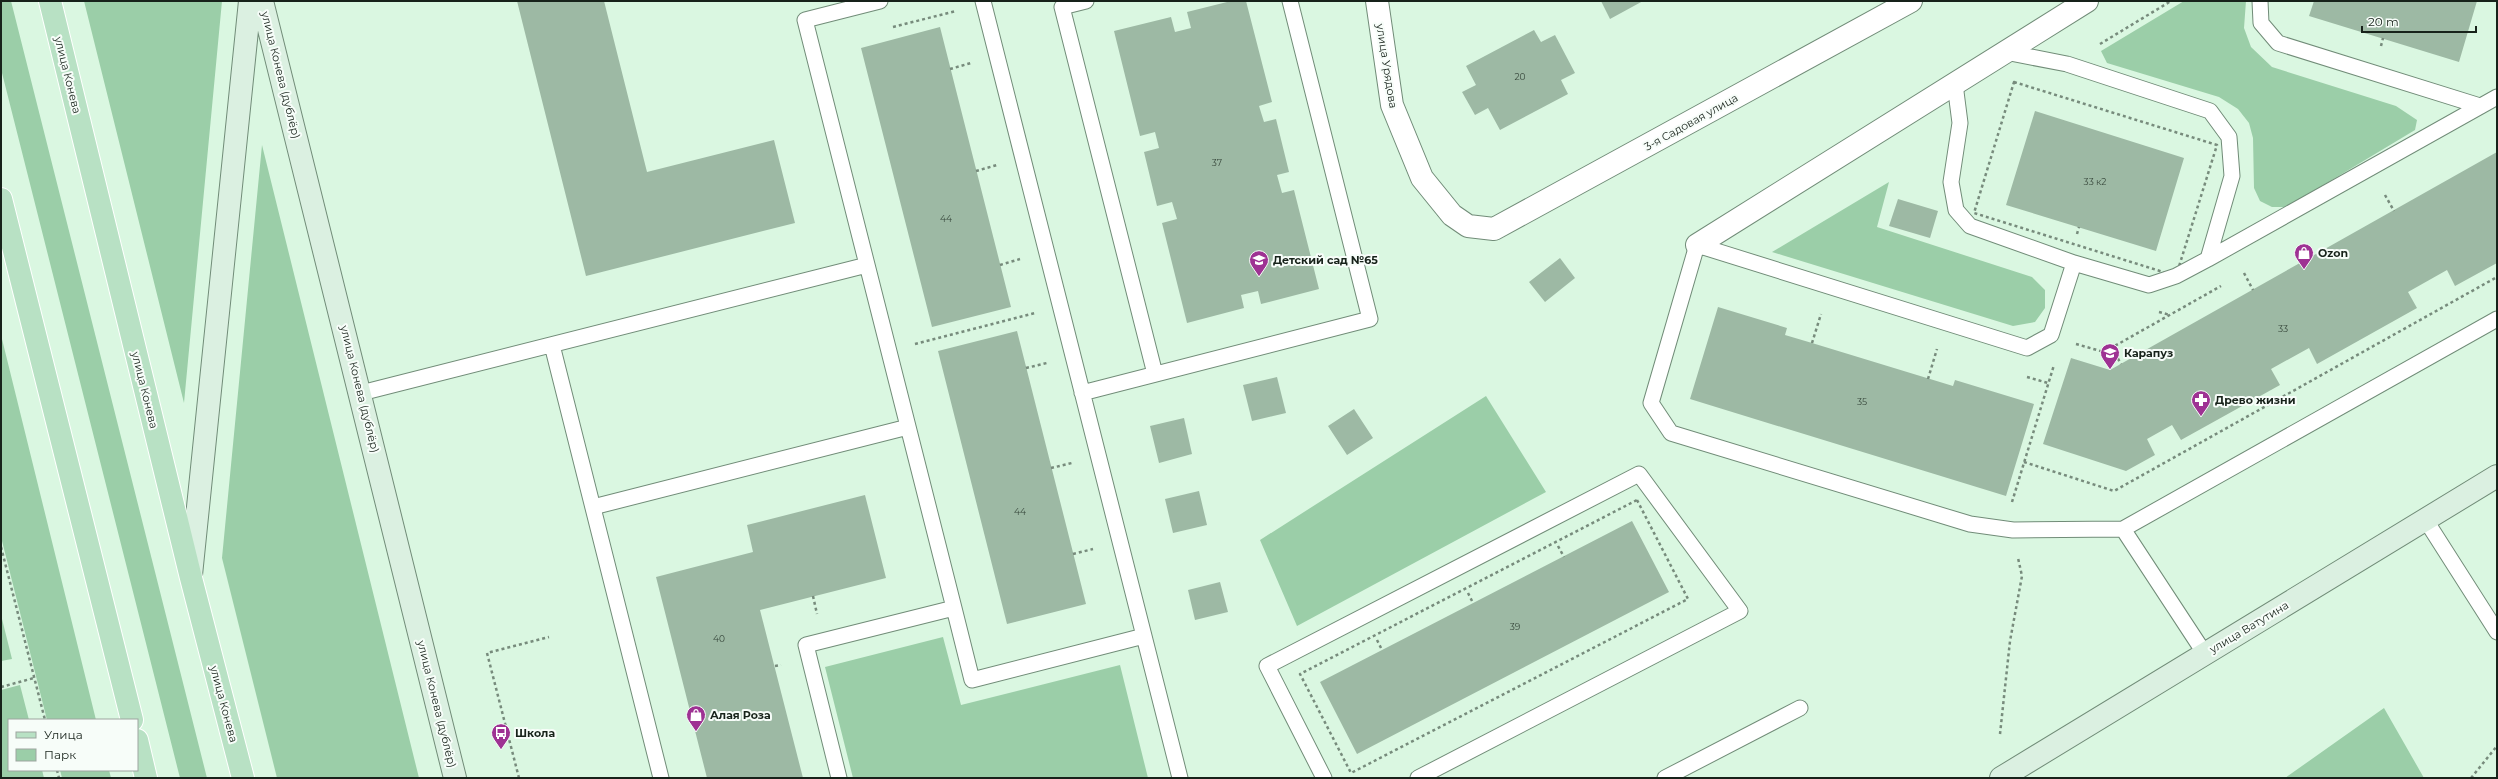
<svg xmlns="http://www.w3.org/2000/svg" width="2498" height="779" font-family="Montserrat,sans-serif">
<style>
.green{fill:#9bcea8}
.building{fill:#9db9a4}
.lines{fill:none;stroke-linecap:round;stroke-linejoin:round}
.lane-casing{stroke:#718c78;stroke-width:17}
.street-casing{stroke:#718c78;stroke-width:24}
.secondary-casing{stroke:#718c78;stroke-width:24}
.primary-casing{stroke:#fff;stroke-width:24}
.path{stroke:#778b7c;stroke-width:2.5;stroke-dasharray:3 3;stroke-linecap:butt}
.lane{stroke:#fff;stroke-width:15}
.street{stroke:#fff;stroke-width:22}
.secondary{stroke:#dbf0e1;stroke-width:22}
.primary{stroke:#b8e1c4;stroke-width:22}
.labels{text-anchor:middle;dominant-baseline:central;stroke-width:4;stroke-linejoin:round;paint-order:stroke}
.number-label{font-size:9px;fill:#38483c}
.street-label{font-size:11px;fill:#17221a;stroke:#f7fdf9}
.poi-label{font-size:11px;font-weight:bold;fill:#17221a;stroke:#f7fdf9;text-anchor:start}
</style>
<rect width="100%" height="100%" fill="#daf7e1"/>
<path class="green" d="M1 1H11L207 778H180L1 69Z
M84 1H222L184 403Z
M2184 1H2246L2244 28 2251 47 2272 67 2396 106 2417 120 2415 130 2287 207H2272L2260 201 2254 188 2253 138 2249 123 2238 109 2219 97 2107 63 2101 51Z
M262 145 419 778H277L222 558Z
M1889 182 1877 227 2032 277 2045 290V308L2035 322 2013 326 1772 252Z
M1 335 96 720H47L1 537Z
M1486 396 1546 492 1297 626 1260 540Z
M1 615 12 659 1 661Z
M943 637 961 705 1120 665 1148 778H853L825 667Z
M20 685 29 720H9V770H42L44 778H1V690Z
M2384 708 2424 778H2285Z
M60 770H109L111 778H62Z"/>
<path class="building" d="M517 1H604L647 172 774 140 795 223 586 276Z
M1231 1H1246L1272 102 1259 106 1264 122 1276 119 1289 172 1277 175 1282 193 1294 190 1319 289 1261 304 1258 291 1241 295 1244 308 1187 323 1162 223 1177 219 1172 202 1157 206 1144 152 1159 148 1155 132 1140 136 1114 31 1171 17 1175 32 1191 28 1187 12Z
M1601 1H1643L1610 19Z
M2314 1H2477L2459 62 2309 16Z
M940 27 1011 307 932 327 861 48Z
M1534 30 1541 42 1555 35 1575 73 1561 80 1568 94 1500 130 1488 108 1475 115 1462 92 1476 85 1466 66Z
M2035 111 2184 158 2156 251 2006 205Z
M2497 152V263L2455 286 2447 270 2408 292 2417 308 2317 364 2309 348 2271 369 2280 385 2181 440 2172 425 2147 439 2155 455 2126 471 2043 444 2071 358 2110 370Z
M1898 199 1938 211 1930 238 1889 226Z
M1560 258 1575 278 1545 302 1529 282Z
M1718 307 1787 328 1785 335 1812 343 1953 386 1955 380 2034 404 2006 496 1690 399Z
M1017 331 1086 604 1007 624 938 351Z
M1277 377 1286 413 1252 421 1243 385Z
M1354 409 1373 438 1347 455 1328 426Z
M1184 418 1192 454 1159 463 1150 426Z
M1199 491 1207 525 1173 533 1165 499Z
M865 495 886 578 760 610 803 778H707L656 577 753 552 747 525Z
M1632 521 1669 592 1357 754 1320 682Z
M1220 582 1228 612 1195 620 1188 590Z"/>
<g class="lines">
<g class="lane-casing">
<path id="lane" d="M880 1 805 20 954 608
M983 1 1180 778
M1086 1 1062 7 1155 374
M2260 1 2261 23 2278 43 2480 106
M2005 52 2067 64 2210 111 2229 137 2232 176 2208 259
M1955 84 1960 123 1951 182 1956 210 1970 226 2074 263 2149 285 2176 276 2208 259 2497 97
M2074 263 2051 335 2027 348 1697 245 1651 403 1671 433 1970 524 2013 530 2123 529 2205 654
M552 345 661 778
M361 393 867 265
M1082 393 1370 319 1290 1
M593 507 908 427
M2425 519 2497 632
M2123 529 2497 319
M839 778 806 645 954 608 972 680 1144 636
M1324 778 1267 666 1639 474 1740 611 1418 778
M1665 778 1800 708"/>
</g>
<g class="street-casing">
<path id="street" d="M1377 1 1392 105 1422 178 1452 215 1468 226 1494 229 1911 1
M1697 245 2087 1"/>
</g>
<g class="secondary-casing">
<path id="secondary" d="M262 1 455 778
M191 575 250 1
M2001 778 2497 476"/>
</g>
<g class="primary-casing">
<path id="primary" d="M50 1 191 578 243 778
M1 199 132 720
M137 740 146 778"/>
</g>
<path class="path" d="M893 27 956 11
M2100 44 2171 1
M2381 46 2383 38
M950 69 971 63
M2014 82 2217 145 2176 276 1974 213Z
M976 171 997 165
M2385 195 2394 211
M2077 234 2079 227
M1000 265 1020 259
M2244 273 2253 290
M2159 312 2170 315
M1812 343 1821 314
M915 344 1035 313
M2076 344 2104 352 2221 286
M2112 348 2121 364
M1026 368 1047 363
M2027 377 2048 383
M1928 379 1937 349
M2024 462 2114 491 2497 277
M1051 468 1072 463
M1637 500 1688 599 1351 773 1300 674Z
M2012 502 2054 365
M1558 546 1564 557
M1 547 45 720
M1073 554 1093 549
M1468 593 1473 603
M813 596 817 614
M1377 640 1382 650
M775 666 781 665
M1 687 34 678
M2000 734 2010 641 2022 576 2018 558
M57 770 59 778
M519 778 487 653 549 637
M2471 778 2497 746"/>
<use href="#lane" class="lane"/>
<use href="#street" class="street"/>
<use href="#secondary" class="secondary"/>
<use href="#primary" class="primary"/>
</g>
<defs>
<g id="shop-pin" transform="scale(1)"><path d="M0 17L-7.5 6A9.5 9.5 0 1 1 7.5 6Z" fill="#9e3293" stroke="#f7fdf9"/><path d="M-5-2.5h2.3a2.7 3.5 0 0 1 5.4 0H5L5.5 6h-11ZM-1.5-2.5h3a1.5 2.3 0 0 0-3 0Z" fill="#fff"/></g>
<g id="school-pin" transform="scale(1)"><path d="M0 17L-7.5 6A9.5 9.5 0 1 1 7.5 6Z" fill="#9e3293" stroke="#f7fdf9"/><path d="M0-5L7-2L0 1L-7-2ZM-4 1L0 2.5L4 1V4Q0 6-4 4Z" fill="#fff"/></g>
<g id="pharmacy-pin" transform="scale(1)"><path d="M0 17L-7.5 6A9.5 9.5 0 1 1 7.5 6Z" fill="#9e3293" stroke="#f7fdf9"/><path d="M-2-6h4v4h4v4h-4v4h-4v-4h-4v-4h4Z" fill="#fff"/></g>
<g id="bus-pin" transform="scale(1)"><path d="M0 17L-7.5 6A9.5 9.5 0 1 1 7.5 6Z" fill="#9e3293" stroke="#f7fdf9"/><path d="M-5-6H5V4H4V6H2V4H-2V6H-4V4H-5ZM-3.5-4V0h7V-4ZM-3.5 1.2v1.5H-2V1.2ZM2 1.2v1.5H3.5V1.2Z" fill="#fff"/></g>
</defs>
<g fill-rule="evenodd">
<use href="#shop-pin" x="2304" y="253"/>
<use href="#school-pin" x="1259" y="260"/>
<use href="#school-pin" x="2110" y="353"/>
<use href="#pharmacy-pin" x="2201" y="400"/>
<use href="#shop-pin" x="696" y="715"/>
<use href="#bus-pin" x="501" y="733"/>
</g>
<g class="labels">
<g class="number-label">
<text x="1520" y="76">20</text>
<text x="1217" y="162">37</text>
<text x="2095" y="181">33 к2</text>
<text x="946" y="218">44</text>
<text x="2283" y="328">33</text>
<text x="1862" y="401">35</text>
<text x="1020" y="511">44</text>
<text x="1515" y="626">39</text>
<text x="719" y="638">40</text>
</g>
<g class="street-label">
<text transform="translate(1387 66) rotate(81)">улица Урядова</text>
<text transform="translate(68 75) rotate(76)">улица Конева</text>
<text transform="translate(281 75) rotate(76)">улица Конева (дублёр)</text>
<text transform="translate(1691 122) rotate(-29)">3-я Садовая улица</text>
<text transform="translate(360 389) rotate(76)">улица Конева (дублёр)</text>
<text transform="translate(145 390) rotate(76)">улица Конева</text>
<text transform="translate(2249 627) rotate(-31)">улица Ватутина</text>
<text transform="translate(224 704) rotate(75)">улица Конева</text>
<text transform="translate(437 704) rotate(76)">улица Конева (дублёр)</text>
</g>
<g class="poi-label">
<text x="2318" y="253">Ozon</text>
<text x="1273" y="260">Детский сад №65</text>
<text x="2124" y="353">Карапуз</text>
<text x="2215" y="400">Древо жизни</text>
<text x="710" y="715">Алая Роза</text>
<text x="515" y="733">Школа</text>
</g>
</g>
<rect width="2498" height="779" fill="none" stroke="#17221a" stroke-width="4"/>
<rect x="8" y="719" width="130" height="52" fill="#f7fdf9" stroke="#9da5a0"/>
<rect x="16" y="732" width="20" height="6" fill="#b8e1c4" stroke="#9da5a0"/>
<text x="44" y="739" font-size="12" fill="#17221a">Улица</text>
<rect x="16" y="749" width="20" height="12" fill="#9bcea8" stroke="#9da5a0"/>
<text x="44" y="759" font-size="12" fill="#17221a">Парк</text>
<path d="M2362 26v6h114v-6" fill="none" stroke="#17221a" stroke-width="2"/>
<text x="2368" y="26" font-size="12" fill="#17221a" stroke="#f7fdf9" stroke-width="3" paint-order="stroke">20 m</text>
</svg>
